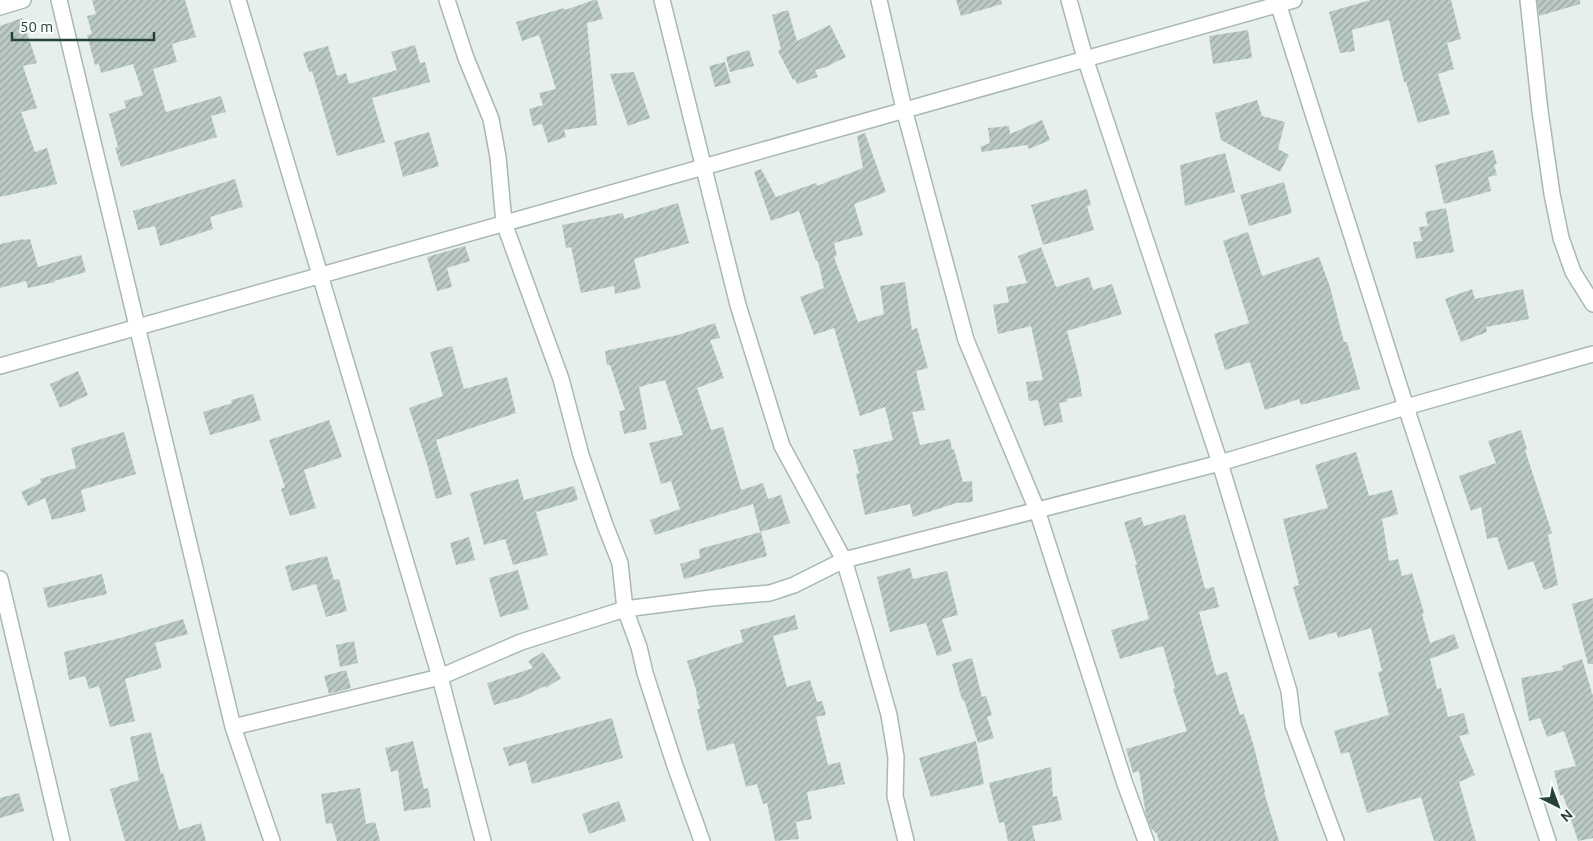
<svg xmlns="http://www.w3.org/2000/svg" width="1593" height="841" font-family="Ubuntu,sans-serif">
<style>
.building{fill:url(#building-hatch)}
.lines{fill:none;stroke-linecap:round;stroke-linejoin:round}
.street-casing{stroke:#a8b8b2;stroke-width:18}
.street{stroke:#fff;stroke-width:15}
</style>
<defs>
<pattern id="building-hatch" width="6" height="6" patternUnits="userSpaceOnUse" patternTransform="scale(1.25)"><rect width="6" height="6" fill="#bbcac4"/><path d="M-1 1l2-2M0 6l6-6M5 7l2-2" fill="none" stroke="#98a6a0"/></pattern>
</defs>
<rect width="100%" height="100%" fill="#e6efeb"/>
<path class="building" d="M92 0H185L196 37 172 44 177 62 153 69 166 112 221 96 226 112 211 116 217 137 121 167 115 148 118 147 109 114 126 108 124 101 143 95 133 64 101 73 99 64 95 65 87 35 92 34 87 16 96 14Z
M594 0H597L603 19 587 23 597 125 564 130 566 137 548 143 542 124 533 126 529 109 543 105 539 93 556 89 539 35 522 41 516 22 564 8 565 10Z
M956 0H1001L1002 4 961 16Z
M1371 0H1451L1461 39 1447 43 1454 69 1438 74 1450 114 1418 123 1406 82H1404L1389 20 1352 30 1355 51 1340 53 1329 12Z
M1537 0H1580V4L1539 16Z
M788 10 797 41 830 25 846 57 826 67 815 70 818 77 797 84 795 79 793 80 778 51 781 49 772 15Z
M22 18 37 63 23 66 37 108 21 112 35 152 47 148 57 184 0 197V26Z
M1248 30 1252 58 1213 64 1209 36Z
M415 45 420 63 425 62 430 82 372 98 385 142 337 156 312 71 309 72 303 53 328 46 337 76 346 73 349 84 397 70 391 52Z
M749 50 754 66 730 72 726 57Z
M725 62 731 83 715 87 709 66Z
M634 72 650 118 628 126 610 74Z
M1257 100 1262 116 1285 122 1278 149 1289 155 1280 172 1221 140 1215 113Z
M1042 120 1050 140 1029 149 1027 145 982 152 980 147 990 143 988 128 1009 126 1010 134Z
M429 132 439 166 403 177 394 142Z
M865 133 886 192 854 204 863 235 834 243 837 256 834 257 858 322 884 314 880 286 905 282 912 330 917 328 928 368 916 371 925 410 912 412 920 445 950 439 952 450 954 449 963 482 972 481 973 502 956 503 913 517 910 504 865 515 856 474 859 473 853 450 893 440 885 407 860 416 834 328 814 335 800 297 824 288 818 261H816L799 211 771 221 754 172 761 169 776 197 816 183 817 186 863 168 857 136Z
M1493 150 1497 164 1494 165 1497 175 1488 177 1491 191 1444 204 1435 165Z
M1225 153 1235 192 1185 206 1180 165Z
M235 179 243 207 210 217 213 229 160 246 155 226 138 230 133 211Z
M1284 182 1292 213 1249 226 1240 195Z
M1087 189 1091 205 1087 206 1094 230 1043 245 1031 205Z
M678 203 689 243 634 259 641 288 615 294 614 286 581 293 571 247 566 248 562 225 623 213 624 219Z
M1446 208 1454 252 1416 259 1413 242 1422 241 1419 227 1428 226 1425 212Z
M1248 232 1262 276 1319 257 1330 287 1344 342H1347L1360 389 1301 405 1299 399 1265 410 1250 362 1225 370 1214 334 1249 323 1223 241Z
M23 239V240L30 239 38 267 81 255 86 272 54 281 55 282 28 288 26 281 0 288V244Z
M465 246 470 261 447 268 452 287 437 291 427 257Z
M1041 247 1056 287 1089 277 1093 290 1112 284 1122 314 1067 331 1079 377 1082 396 1067 399V402L1059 403 1063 422 1044 426 1038 400 1029 401 1026 382 1043 380 1031 326 998 334 993 305 1009 302 1006 287 1027 283 1018 256Z
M1472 289 1475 299 1523 289 1529 319 1486 327 1487 332 1461 342 1445 299Z
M715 323 720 338 710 340 724 378 697 388 711 430 723 427 741 490 763 483 768 499 781 495 790 523 760 532 753 504 655 535 650 520 680 509 671 481 661 484 649 443 683 435 665 380 639 387 647 429 624 434 619 411 625 410 610 365H607L605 351 678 335Z
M452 346 464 389 507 377 516 413 436 440 452 494 436 499 428 467 409 408 443 396 430 352Z
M78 371 88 395 60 408 50 384Z
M253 394 261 420 210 435 203 412 232 403 231 400Z
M329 420 342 457 304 470 316 508 290 516 281 489 285 487 269 440Z
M1521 430 1527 449 1525 450 1552 533 1548 535 1558 585 1544 590 1533 561 1508 570 1497 537 1487 539 1481 507 1471 511 1459 476 1496 463 1488 441Z
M124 432 136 474 81 490 86 511 52 520 45 498 28 506 21 492 41 483 40 479 76 468 71 448Z
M1356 452 1369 496 1392 490 1398 514 1382 519 1389 561 1398 559 1402 576 1412 573 1424 613 1422 614 1430 643 1454 634 1459 648 1430 659 1437 689 1441 688 1448 717 1464 713 1469 734 1459 736 1475 775 1459 782 1476 841H1434L1421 797 1367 813 1349 752 1341 754 1334 731 1389 715 1378 672 1382 671 1371 628 1338 638 1336 632 1309 640 1293 587 1299 585 1283 519 1328 508 1315 465Z
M518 479 524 500 574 486 578 500 536 512 548 555 513 565 505 539 484 545 470 493Z
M1185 514 1205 589 1214 587 1219 607 1199 612 1216 675 1227 672 1240 715 1244 714 1254 747 1265 792H1264L1279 841H1159L1157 834 1151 828 1146 815 1139 771 1133 773 1126 749 1187 731 1173 689 1175 688 1163 646 1120 659 1111 630 1149 619 1135 565H1137L1124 522 1141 517 1144 526Z
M761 532 767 556 684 579 680 564 700 558 699 549Z
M469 537 475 560 456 565 450 543Z
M327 556 334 580 339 579 347 611 326 617 316 584 292 591 285 566Z
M910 568 913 579 947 571 958 615 942 619 952 651 937 656 926 623 890 632 877 577Z
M518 570 529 609 500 617 489 578Z
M102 574 107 594 48 608 43 588Z
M1593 598V664H1588L1572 604Z
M795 615 798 629 773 636 787 687 810 680 817 702 822 701 826 715 816 717 828 765 840 762 845 784 807 792 812 819 796 822 799 839 775 841 767 803 763 804 757 784 746 787 734 743 707 751 697 709H700L696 693H697L687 661 743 642 740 630Z
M183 619 188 634 155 643 162 668 125 679 135 721 110 727 99 686 89 689 85 676 69 680 64 652 120 638Z
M354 641 358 663 340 667 336 645Z
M543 652 561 678 546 688 545 686 522 697 494 705 487 683 533 668 528 661Z
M972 658 982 697 986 696 992 715 987 717 994 738 978 743 964 700H962L952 664Z
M1582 659 1593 696V838L1578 841 1563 795H1560L1554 771 1576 766 1564 731 1547 737 1540 718 1529 721 1521 678 1563 670 1562 666Z
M346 670 351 688 329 694 324 676Z
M612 718 623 758 532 784 526 761 509 766 503 748Z
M151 732 161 774 163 773 179 830 201 823 206 841H125L110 789 139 780 130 737Z
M413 741 424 789 428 788 431 807 404 811 398 770 391 772 385 748Z
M976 741 984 784 931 797 919 758Z
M1051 767 1053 797 1057 796 1062 820 1032 826 1035 841H1008L1004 822 999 823 989 783Z
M360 788 366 824 375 822 380 841H337L332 823 326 824 321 794Z
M19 793 24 811 0 818V798Z
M619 801 626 821 589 834 582 814Z"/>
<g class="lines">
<g class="street-casing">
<path id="street" d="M59 0 233 727 272 841
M238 0 440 677 483 841
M447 0 466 58 491 119 498 157 504 223 561 379 581 455 605 525 620 563 625 609 639 647 645 673 675 766 702 841
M662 0 738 305 782 446 844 560 865 630 889 715 896 757 895 796 906 841
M879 0 904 109 966 340 1037 510 1125 784 1146 841
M1069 0 1085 58 1220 463 1289 691 1293 725 1336 841
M1277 0 1406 407 1548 841
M1528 0 1540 111 1552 194 1561 238 1573 272 1593 304
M0 7 23 0
M0 366 1294 0
M0 579 62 841
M233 727 440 677 521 642 625 609 711 598 770 593 794 585 844 560 1220 463 1406 407 1593 354"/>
</g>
<use href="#street" class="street"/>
</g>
<g transform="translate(1558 806) rotate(138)" stroke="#f7fbf9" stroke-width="4" paint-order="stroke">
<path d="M0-4L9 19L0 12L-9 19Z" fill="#24423a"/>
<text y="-8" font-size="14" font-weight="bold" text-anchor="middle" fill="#24423a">N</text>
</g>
<path d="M12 32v8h142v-8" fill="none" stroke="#24423a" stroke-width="2.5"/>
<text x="20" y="32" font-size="15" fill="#24423a" stroke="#f7fbf9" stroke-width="4" paint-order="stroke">50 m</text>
</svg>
